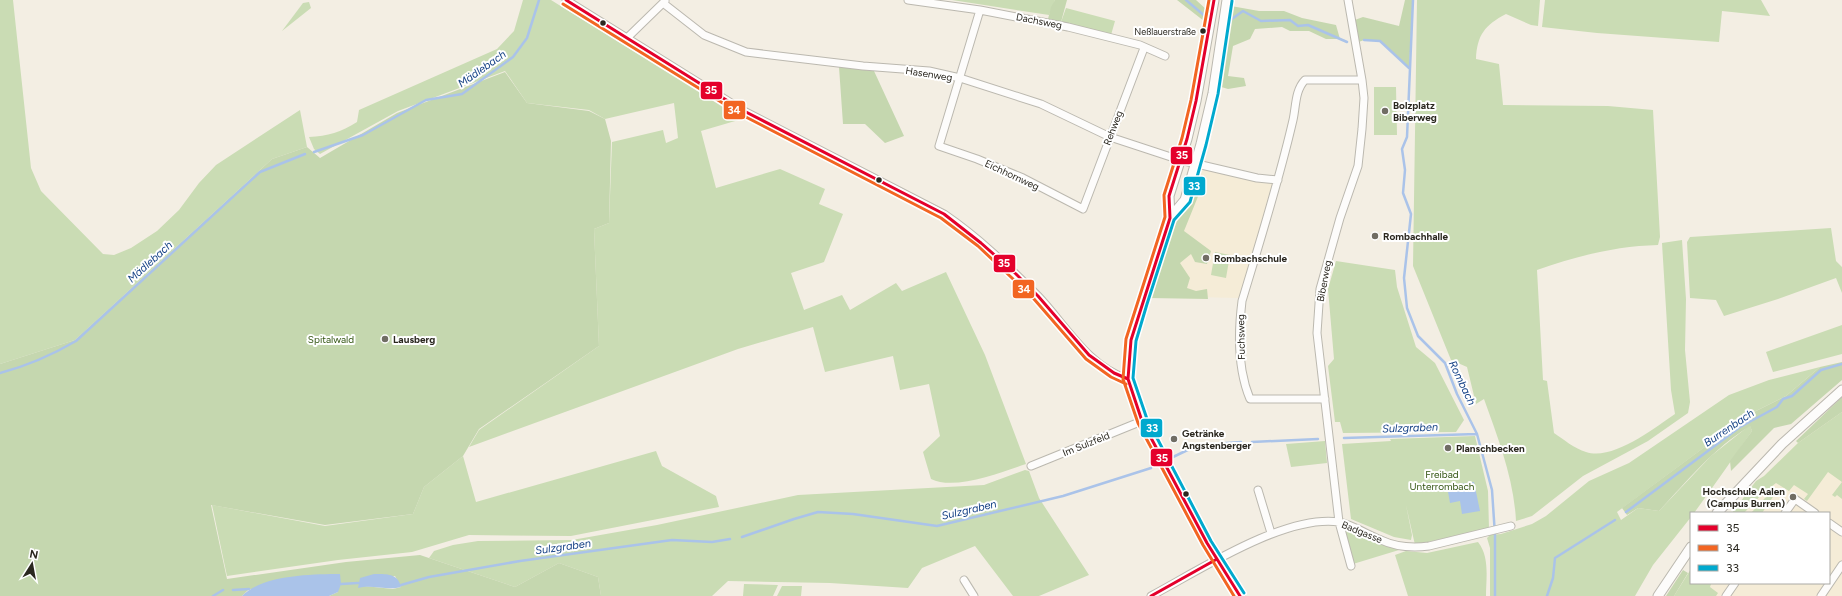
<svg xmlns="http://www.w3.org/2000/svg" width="1842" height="596" font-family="Figtree,sans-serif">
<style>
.built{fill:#f5ecd7}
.green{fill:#cadcb4}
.forest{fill:#c5d7af;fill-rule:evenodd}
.water{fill:#aac3e9}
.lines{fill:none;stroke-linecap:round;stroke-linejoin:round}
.stream{stroke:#aac3e9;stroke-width:2.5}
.minor-casing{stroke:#bbb8af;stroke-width:9}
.major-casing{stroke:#bbb8af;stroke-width:11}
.minor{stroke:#fdfcfb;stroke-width:7}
.major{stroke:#fdfcfb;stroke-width:9}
.bus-1-casing{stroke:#fff;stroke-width:6}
.bus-2-casing{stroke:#fff;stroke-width:6}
.bus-3-casing{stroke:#fff;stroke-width:6}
.bus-1{stroke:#e4002b;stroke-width:3}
.bus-2{stroke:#f26522;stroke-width:3}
.bus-3{stroke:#00a9ce;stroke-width:3}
.bus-dot{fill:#2a271f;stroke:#fff;stroke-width:1.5}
.poi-dot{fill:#706d64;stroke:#fff;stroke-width:1.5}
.labels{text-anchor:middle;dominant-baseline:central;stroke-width:4;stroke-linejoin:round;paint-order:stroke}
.bus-label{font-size:9px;fill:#2a271f;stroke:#fff;text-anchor:end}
.street-label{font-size:10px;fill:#2a271f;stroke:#fff}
.poi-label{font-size:10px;font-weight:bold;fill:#2a271f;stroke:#fff;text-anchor:start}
.park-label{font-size:10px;fill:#315310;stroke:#fff}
.water-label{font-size:11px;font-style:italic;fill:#123f84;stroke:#fff}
.line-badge{stroke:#fff;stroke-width:1.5}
.badge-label{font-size:11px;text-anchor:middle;font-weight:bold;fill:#fff}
</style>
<rect width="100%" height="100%" fill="#f3eee3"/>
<path class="built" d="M1197 168 1239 178 1274 182 1239 298 1150 296Z
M1842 412V596H1674L1691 569V583H1829V513H1732L1756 481 1764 476 1798 443Z"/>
<path class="green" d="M0 0H13L31 168 41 191 103 254 114 255 131 248 157 231 179 210 199 183 216 165 300 110 307 147 272 159 75 340 0 364Z
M523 0H551L742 119 701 131 716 188 780 169 825 189 819 204 843 214 824 262 791 273 804 310 842 295 850 310 896 283 902 291 946 272 985 355 1026 464C1002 472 955 491 931 479L923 452 940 436 929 384 900 390 893 356 825 372 813 327 738 349 469 447 479 430 599 346 594 229 609 223 612 142 663 130 666 143 678 138 674 103 605 119 589 110 527 103 505 71 398 111 320 154 314 149 309 137C328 136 341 132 357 122L359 110 497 49 514 31Z
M952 0H1055L1049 15Z
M1417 0H1540L1538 26 1531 25 1506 14C1485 25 1477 35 1476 59L1499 64 1503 105 1608 106 1653 110 1660 237 1658 245C1617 246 1576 256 1537 270L1543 380 1547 381 1554 433C1563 439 1575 449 1586 452 1613 461 1654 428 1675 414L1671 390 1662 243 1682 240 1686 299 1685 350 1690 402 1688 413 1648 441 1583 476 1532 516 1516 521C1514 479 1498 438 1484 399L1476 404 1467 367 1451 360 1413 266Z
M1545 0H1761L1770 16 1722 11 1719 42 1597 33 1542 27Z
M309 2 311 8 282 31 303 3Z
M1066 8 1115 21 1111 35 1061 22Z
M1374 87H1396L1397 135H1374Z
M1831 228 1836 261 1842 267V293L1836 278 1778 299 1724 316 1716 300 1690 298 1687 242 1690 237Z
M1215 252 1230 255 1226 278 1211 275Z
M1336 261 1395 270 1397 287 1416 347 1435 363 1464 420 1456 432 1343 433 1340 422H1335L1328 366 1334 359 1328 289Z
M1842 325V354L1773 372 1766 352Z
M1820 367 1786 396 1748 415 1617 512 1621 520 1638 508 1659 511 1711 456 1750 425 1752 431C1733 458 1714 486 1694 513H1691V517L1653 565 1635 596H1490V548L1487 538 1490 535 1501 534 1532 524 1546 516 1589 481 1629 463 1729 395 1769 380Z
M1842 412V499L1837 495 1835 497 1832 495 1842 482 1828 472 1807 501 1804 499 1808 494 1794 485 1789 491 1776 483 1762 494 1744 513H1732L1756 481 1764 476 1798 443Z
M1475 436 1488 491 1489 528 1415 545 1406 505 1412 535 1411 540 1394 537 1351 519 1342 444 1391 441 1390 439Z
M1325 441 1327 463 1291 467 1286 444Z
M656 451 662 466 716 496 719 507 571 536 469 535 412 552 338 560 227 576 212 505 325 526 413 514 424 487 463 456 476 502Z
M1025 470 1029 471 1039 498 1089 575 1039 596H1013L975 546 922 568 908 588 830 583 728 581 712 596H601L598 577 559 563 515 587 429 558 434 551 453 545 478 541 572 540 657 525 798 495 984 485Z
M1777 491 1762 513H1751L1765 498Z
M1343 527 1382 544 1400 548 1399 550 1353 564Z
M1478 542C1490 557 1486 579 1486 596H1408L1395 555 1406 551 1427 553Z
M1691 569V583H1709L1711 584 1710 587 1718 593 1716 596H1674Z
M744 584 778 585 773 596H743Z
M782 586H802L801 596H777Z"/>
<path class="forest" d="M1055 0H1067L1061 22 1048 19 1051 7Z
M1177 0H1196L1207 10 1204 21Z
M1405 0H1413L1409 68 1380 41 1364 40 1356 43 1352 21 1363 17 1399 26Z
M1231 6 1259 11H1284L1302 18 1336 25 1340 39H1326L1309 31H1290L1282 27 1255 29 1250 39 1233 46 1228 76 1244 78 1246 86 1228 89 1218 86Z
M839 67 874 71 904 136 885 143 865 124H843Z
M505 72 527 103 589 111 605 119 611 141 609 223 594 229 599 346 479 429 463 456 424 487 413 514 325 525 211 505 227 579 346 562 420 555 515 587 559 563 598 577 601 596H329L338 592 249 589 242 596H0V364L75 340 272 159 307 147 320 158 397 113ZM395 576 401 587 393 589 364 586Z
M1188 192 1199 194 1184 231 1211 251 1207 264 1195 262 1191 254 1180 263 1190 278 1187 288 1196 291 1207 289 1208 299 1149 298 1173 217Z
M1842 362V380L1791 424 1774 428 1731 471 1730 461 1752 431 1750 426C1714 448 1687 481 1659 511L1638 508 1627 515 1622 508 1748 415 1786 396 1820 367Z
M1842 397V412L1798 443 1796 441Z
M1683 570 1688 573 1674 596H1666Z"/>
<path class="water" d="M1474 482 1480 511 1462 514 1460 501 1450 503 1447 486Z
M340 574 341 584 338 592 329 596H242C262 575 312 574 340 574Z
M374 574C386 574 398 573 401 587 387 591 372 584 358 588L360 578Z"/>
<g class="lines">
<path class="stream" d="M1186 0 1206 17
M1413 0 1407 137 1402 149 1405 170 1403 193 1411 214 1404 278 1407 308 1418 336 1445 363 1457 394 1477 434 1492 490 1495 535V596
M1229 21 1243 11 1261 21 1290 20 1298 26 1308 25 1347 42
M1364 40 1380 41 1409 68
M314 152 363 135 426 100 462 94 513 57 527 38 539 0
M0 373C27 366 52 355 76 341L260 172 305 154
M1344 438 1477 434
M1252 442 1318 439
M1173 457 1198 445 1241 442
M1626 512 1740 427 1777 407 1783 399 1792 396 1821 370 1842 364
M742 537 794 519 818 512 853 514 937 526 1063 496 1151 468
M341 584 358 583
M401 585 429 577 520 561 672 540 712 542 730 539
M233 590 249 589
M213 596 223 590
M1547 596 1553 578 1555 558 1615 520"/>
<g class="minor-casing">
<path id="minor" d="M566 0 744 111 944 214C979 238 1008 266 1038 296 1065 324 1088 367 1128 379
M908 0 980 10 1068 27 1140 45 1165 56
M1348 0 1362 80 1364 98 1362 129 1358 166 1340 218 1320 289 1317 333 1339 522 1351 566
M663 3 704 35 746 52 863 66 929 71 960 78 1041 104 1110 137 1180 160 1257 178 1278 180
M980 10 939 146 977 159 1023 178 1083 209 1144 48
M627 38 665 1
M1325 399H1250C1238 370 1238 332 1242 301 1260 241 1279 181 1293 120 1296 107 1295 90 1305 80H1362
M1031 466 1142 421
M1258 490 1271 533
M1785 513 1795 499 1815 513
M1829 523 1842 532
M964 580 974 596
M1151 596C1198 571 1285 514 1339 522 1353 525 1368 535 1381 540 1396 547 1413 548 1429 546L1511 526
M1726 596 1735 583
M1821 596 1842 565"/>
</g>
<g class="major-casing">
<path id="major" d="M1214 0 1196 101 1187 139 1169 196 1170 218 1131 340 1128 379 1142 421 1207 543 1240 596
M1170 218 1185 200 1201 144 1213 93 1227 0
M1717 513 1782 444 1842 390
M1658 596 1691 547"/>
</g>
<use href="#minor" class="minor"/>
<use href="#major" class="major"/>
<g class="bus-1-casing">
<path id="bus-1" d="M566 0 744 111 944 214 981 243 1016 274 1038 296 1089 355 1114 373 1128 379
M1214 0 1196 101 1187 139 1169 196 1170 218 1131 340 1128 379 1142 421 1207 543 1240 596
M1151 596 1217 559"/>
</g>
<g class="bus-2-casing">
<path id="bus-2" d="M1209 0 1191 100 1182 138 1164 195 1165 217 1126 339 1123 379 1138 423 1203 545 1234 596
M563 4 742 115 941 218 978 246 1012 278 1034 299 1086 359 1111 377 1126 384"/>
</g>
<g class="bus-3-casing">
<path id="bus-3" d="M1232 1 1218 94 1206 145 1190 202 1174 220 1147 304 1136 341 1133 378 1147 419 1211 541 1244 593"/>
</g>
<use href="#bus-1" class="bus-1"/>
<use href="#bus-2" class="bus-2"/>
<use href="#bus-3" class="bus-3"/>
</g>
<g class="bus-dot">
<circle cx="603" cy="23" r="3.5"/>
<circle cx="1203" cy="31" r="3.5"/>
<circle cx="879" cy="180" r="3.5"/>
<circle cx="1186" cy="494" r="3.5"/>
</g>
<g class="poi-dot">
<circle cx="1385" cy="111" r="4"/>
<circle cx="1375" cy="236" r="4"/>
<circle cx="1206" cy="258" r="4"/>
<circle cx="385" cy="339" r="4"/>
<circle cx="1174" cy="439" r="4"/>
<circle cx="1448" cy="448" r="4"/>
<circle cx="1793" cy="497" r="4"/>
</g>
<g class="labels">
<g class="bus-label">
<text x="1196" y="31">Neßlauerstraße</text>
</g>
<g class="street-label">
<text transform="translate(1039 21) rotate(11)">Dachsweg</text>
<text transform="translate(929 74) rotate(9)">Hasenweg</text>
<text transform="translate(1113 128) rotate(-69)">Rehweg</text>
<text transform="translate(1012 175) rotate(25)">Eichhornweg</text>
<text transform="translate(1324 281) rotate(-79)">Biberweg</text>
<text transform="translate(1241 337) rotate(-91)">Fuchsweg</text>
<text transform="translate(1086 444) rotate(-22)">Im Sulzfeld</text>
<text transform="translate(1362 532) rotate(22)">Badgasse</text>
</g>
<g class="poi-label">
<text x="1393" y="105">Bolzplatz<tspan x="1393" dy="12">Biberweg</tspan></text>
<text x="1383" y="236">Rombachhalle</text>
<text x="1214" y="258">Rombachschule</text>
<text x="393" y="339">Lausberg</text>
<text x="1182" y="433">Getränke<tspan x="1182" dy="12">Angstenberger</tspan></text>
<text x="1456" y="448">Planschbecken</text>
<text x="1785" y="491" text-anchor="end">Hochschule Aalen<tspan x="1785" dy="12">(Campus Burren)</tspan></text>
</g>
<g class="park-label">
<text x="331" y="339">Spitalwald</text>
<text x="1442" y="474">Freibad<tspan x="1442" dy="12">Unterrombach</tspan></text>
</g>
<g class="water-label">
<text transform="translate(482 69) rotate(-35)">Mädlebach</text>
<text transform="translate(150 262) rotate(-42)">Mädlebach</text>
<text transform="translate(1462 383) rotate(64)">Rombach</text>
<text transform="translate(1410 428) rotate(-2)">Sulzgraben</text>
<text transform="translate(1729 428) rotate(-34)">Burrenbach</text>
<text transform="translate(969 510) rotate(-13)">Sulzgraben</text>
<text transform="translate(563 547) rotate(-8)">Sulzgraben</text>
</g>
</g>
<g class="line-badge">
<rect x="700" y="81" width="23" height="19" rx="4" fill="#e4002b"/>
<rect x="723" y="100" width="23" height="20" rx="4" fill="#f26522"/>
<rect x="1170" y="146" width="23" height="19" rx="4" fill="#e4002b"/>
<rect x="1183" y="176" width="23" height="20" rx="4" fill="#00a9ce"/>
<rect x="993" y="254" width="23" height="19" rx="4" fill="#e4002b"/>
<rect x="1012" y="279" width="23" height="20" rx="4" fill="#f26522"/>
<rect x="1140" y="418" width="23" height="20" rx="4" fill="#00a9ce"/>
<rect x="1150" y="448" width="23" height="19" rx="4" fill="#e4002b"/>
</g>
<g class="badge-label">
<text x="711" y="94">35</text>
<text x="734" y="114">34</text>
<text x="1182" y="159">35</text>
<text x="1194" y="190">33</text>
<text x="1004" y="267">35</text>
<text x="1024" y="293">34</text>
<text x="1152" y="432">33</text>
<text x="1162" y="462">35</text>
</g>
<rect x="1690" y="512" width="140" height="72" fill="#ffffff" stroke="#aaa9a5"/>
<rect x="1698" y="525" width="20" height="6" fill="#e4002b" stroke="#aaa9a5"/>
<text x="1726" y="532" font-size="12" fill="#2a271f">35</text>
<rect x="1698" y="545" width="20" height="6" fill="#f26522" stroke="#aaa9a5"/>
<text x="1726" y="552" font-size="12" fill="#2a271f">34</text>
<rect x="1698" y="565" width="20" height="6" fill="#00a9ce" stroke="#aaa9a5"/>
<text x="1726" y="572" font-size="12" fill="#2a271f">33</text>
<g transform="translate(32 564) rotate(11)" stroke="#ffffff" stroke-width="3" paint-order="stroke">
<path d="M0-3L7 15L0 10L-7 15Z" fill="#2a271f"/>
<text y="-6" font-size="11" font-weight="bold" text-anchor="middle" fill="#2a271f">N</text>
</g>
</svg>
